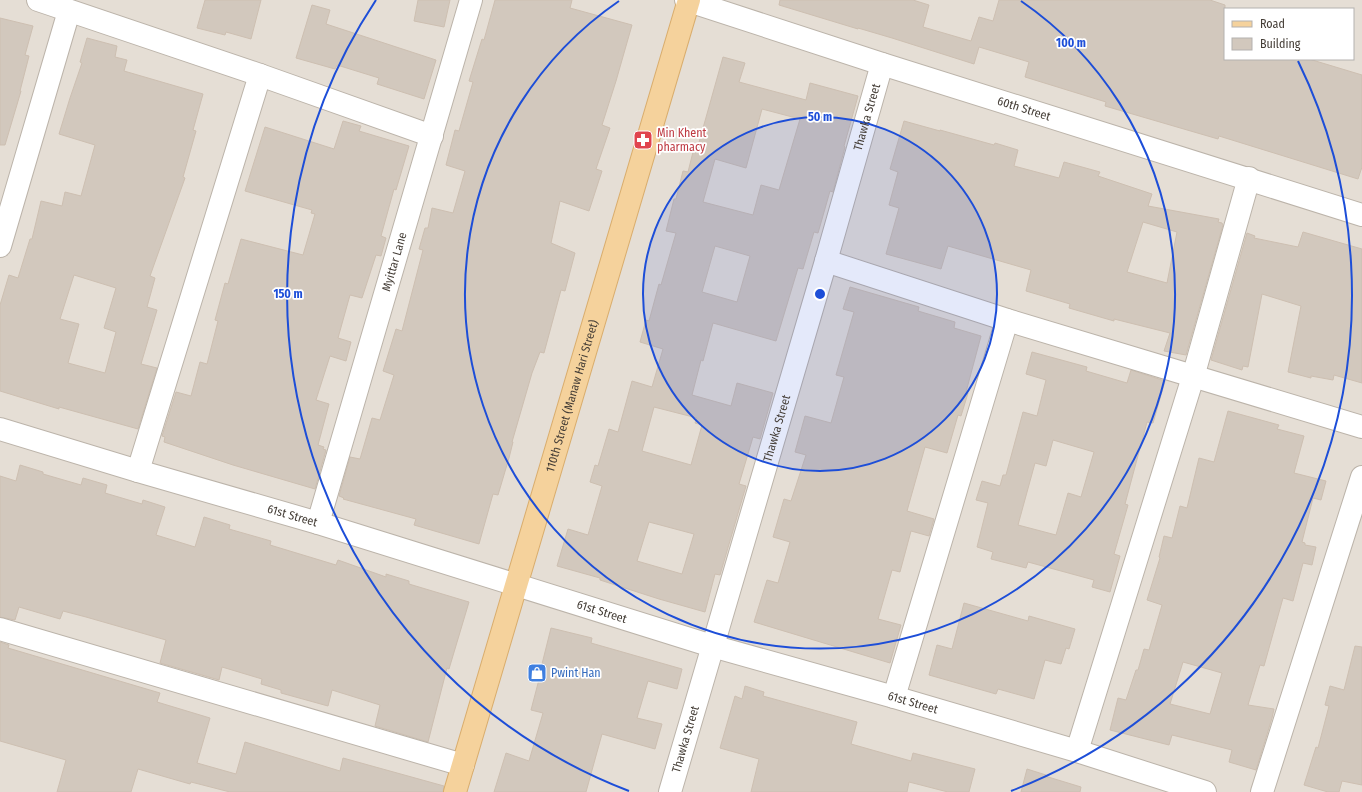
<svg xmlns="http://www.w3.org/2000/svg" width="1362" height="792" font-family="'Fira Sans Condensed',sans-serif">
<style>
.residential{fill:#e5ded5;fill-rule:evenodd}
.building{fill:#d2c8bd;stroke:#cdbfb1;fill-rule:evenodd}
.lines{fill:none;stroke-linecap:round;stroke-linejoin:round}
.minor-casing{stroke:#bcb4aa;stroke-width:24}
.major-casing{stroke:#d9ad6d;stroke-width:24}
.minor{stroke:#fff;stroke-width:22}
.major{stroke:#f5d29c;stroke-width:22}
.ring{fill:none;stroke:#1d4ed8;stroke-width:2}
.labels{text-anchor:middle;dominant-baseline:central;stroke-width:3.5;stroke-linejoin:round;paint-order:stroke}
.street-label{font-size:12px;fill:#443d36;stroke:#fff}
.health-label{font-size:12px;fill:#be3a42;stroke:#fff;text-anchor:start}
.shop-label{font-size:12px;fill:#366cbe;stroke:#fff;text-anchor:start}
.centre{fill:#1d4ed8;stroke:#fff;stroke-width:2}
.ring-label{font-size:12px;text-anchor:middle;font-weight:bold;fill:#1d4ed8;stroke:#fff;stroke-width:3.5;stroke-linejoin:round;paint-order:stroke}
</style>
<rect width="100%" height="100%" fill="#f2ede7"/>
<path class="residential" d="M0 0H1362V792H0ZM1225 9H1353V59H1225Z"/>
<path class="building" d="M205 0H261L251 39 226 32 225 35 197 28Z
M418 0H450L444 27 414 21Z
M495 0H572L570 8 632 25 616 81 602 125 610 128 596 169 602 171 589 211 560 201 551 243 575 253 565 291 561 290 544 353 540 352 532 373 512 442H513L509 458 498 495 493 494 479 544 414 525 416 519 343 499 344 498 339 496 350 457 360 459 372 418 380 420 394 375 383 371 396 329 402 331 423 250 419 249 425 228H428L432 208 453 213 465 171 446 165 455 130 459 131 473 82 469 81 482 39 484 40Z
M780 0H913L929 5 923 27 971 41 979 17 993 21 999 0H1210L1225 5V59H1309L1362 75V167L1358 179 1219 136 1218 139 1105 106 1106 102 1025 77 1029 62 979 47 974 64 892 38 858 28V29L779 5Z
M312 5 330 10 326 24 436 60 424 99 377 84 379 78 337 65 335 69 296 58Z
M0 18 33 26 25 55 29 56 20 91H21L5 145H0Z
M87 38 117 46 115 57 127 60 124 71 203 94 193 130 196 131 183 177 185 178 150 276 155 278 147 307 157 310 141 364 157 368 138 429 59 407V409L0 391V305L9 275 18 278 30 239H32L41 201 62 206 65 192 81 196 95 145 59 134 70 98 82 63 80 62ZM74 275 116 288 104 328 116 332 105 373 68 363 79 324 60 319Z
M723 57 745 63 739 82 806 100 810 83 858 96 844 146 845 147 833 192 830 191 818 233 814 232 803 269 798 268 776 341 713 323 703 361 701 360 692 395 731 406 737 383 773 393 760 439 753 437 739 484 746 486 720 575 715 574 705 612 659 599 600 580V578L557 566 568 529 588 535 602 486 590 482 595 465 598 466 609 429 618 432 632 381 652 387 663 349 640 342 646 320 649 321 659 284 661 285 676 233 666 231 674 199H676L683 171 688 172 693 152 696 153ZM762 109 800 119 779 190 761 185 753 215 703 202 715 159 746 168ZM715 246 750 256 737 302 702 292ZM654 407 697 418 695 423 702 425 691 465 642 451ZM649 522 694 534 682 574 637 561Z
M343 121 361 126 359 131 409 146 396 190 394 189 381 236 386 238 381 256 376 255 362 298 350 295 338 338 351 342 346 361 330 356 316 400 329 404 318 445 324 447 323 449 326 450 315 489 233 465 164 442 165 437 162 436 176 392 191 396 200 362 207 364 218 321 215 320 225 283 228 284 241 239 303 255 315 214 311 213 312 210 245 191 265 127 334 149Z
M904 121 940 131V130L994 145 995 143 1018 150 1014 166 1059 178 1064 162 1100 172 1098 176 1152 194 1148 206 1219 219 1218 222 1222 223 1223 225 1186 355 1164 351 1170 333 1114 319V321L1069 308 1070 304 1026 291 1031 270 948 246 941 269 886 254 899 208 889 205 898 172 890 169ZM1143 222 1177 232 1167 283 1127 272Z
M1303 232 1362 249V383L1334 375 1333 380 1311 376V378L1288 372 1301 306 1262 294 1248 367 1243 366 1242 370 1211 360 1247 233 1255 236 1254 238 1298 247Z
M850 287 919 307 918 311 955 322 954 328 981 336 966 392 968 393 961 416 958 415 947 453 925 447 907 511 934 519 929 536 911 531 900 572 892 570 878 619 901 625 890 663 754 622 767 580 778 583 790 542 773 537 784 499 791 501 806 455 795 452 805 416 831 423 844 377 836 375 854 312 843 309Z
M1032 352 1087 367 1086 371 1127 383 1131 370 1165 381 1153 423 1147 422 1125 504 1128 505 1114 554 1120 556 1110 592 1092 587 1094 580 1028 562 1026 568 991 559 993 552 977 547 988 503 976 500 982 481 1000 486 1003 475H1006L1023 412 1037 416 1046 380 1026 374ZM1053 440 1094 452 1081 497 1068 493 1056 535 1018 525 1035 463 1046 466Z
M1228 411 1279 425 1277 429 1304 436 1294 473 1326 481 1321 500 1313 498 1302 542 1305 543V545L1316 547 1312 565 1303 563 1293 601 1283 598 1264 666 1260 665 1248 705 1274 709 1272 718 1256 770 1229 762 1232 750 1172 735 1169 745 1110 730 1118 698 1126 700 1136 670H1138L1144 649 1149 650 1162 605 1147 600 1160 558 1159 557 1164 536 1172 538 1180 506 1187 508 1199 458 1214 462ZM1183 662 1222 673 1210 714 1170 704Z
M20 465 43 472V474L81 485 83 478 107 485 105 493 142 504 143 500 165 507 156 535 195 547 204 517 230 525 229 529 271 541 270 545 336 565 338 560 386 577V574L409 581V584L469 602 449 669 447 668 428 742 375 726 380 705 332 690 328 706 281 693V690L261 684 262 679 222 667 219 680 160 663 166 640 86 617 63 611 60 619 19 607 15 620 0 617V476L16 481Z
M964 603 1028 621 1029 616 1075 629 1069 649 1066 648 1061 664 1045 660 1034 699 998 689 996 694 929 675 937 645 952 649Z
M551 628 592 638 591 643 682 669 677 689 648 681 637 718 662 724 655 749 602 734 586 792H494L506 753 529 761 543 713 531 710 542 668H541Z
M0 642 9 645 8 648 160 693 157 702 210 718 197 763 236 774 245 742 340 771 343 758 444 786 443 792H230L191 782 190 784 138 769 131 792H57L66 760 0 741Z
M1355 646 1362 647V785L1342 781 1339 792H1328L1304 785 1316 747 1318 748 1329 706 1325 705 1330 686 1344 690Z
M745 686 764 692 763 696 857 722 851 744 911 761 913 753 975 769 969 792H948L909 782 907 792H751L759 759 720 748 735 696 742 699Z
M1027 769 1046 775 1045 776 1081 787 1080 792H1021Z"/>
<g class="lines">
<g class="minor-casing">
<g id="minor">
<path d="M38 0 260 75 432 136"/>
<path id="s1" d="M686 0 882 64 1362 215"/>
<path d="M0 246 69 11"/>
<path d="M826 261 1007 320 1362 427"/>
<path id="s2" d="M0 429 138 471 318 523 712 646 894 697 1077 751 1205 792"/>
<path d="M138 471 260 75"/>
<path id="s3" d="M318 523 471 0"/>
<path d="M0 629 463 765"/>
<path d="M894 697 1007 320"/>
<path d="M1077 751 1193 377 1249 178"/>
<path id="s4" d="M670 792 826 261 882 64"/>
<path d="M1262 792 1362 477"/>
</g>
</g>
<g class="major-casing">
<g id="major">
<path id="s5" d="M455 792 689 0"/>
</g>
</g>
<use href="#minor" class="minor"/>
<use href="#major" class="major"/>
</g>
<circle cx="820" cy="294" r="177" fill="#1d4ed8" fill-opacity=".12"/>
<g class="ring">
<circle cx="820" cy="294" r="177"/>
<path d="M1021 1A355 355 0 1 1 619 1"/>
<path d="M629 791A532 532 0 0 1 376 0M1298 61A532 532 0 0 1 1011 791"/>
</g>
<defs>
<g id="pharmacy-square" transform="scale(1)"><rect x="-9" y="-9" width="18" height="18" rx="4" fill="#e0444e" stroke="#fff"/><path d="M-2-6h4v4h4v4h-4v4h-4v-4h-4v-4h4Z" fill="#fff"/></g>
<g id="shop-square" transform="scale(1)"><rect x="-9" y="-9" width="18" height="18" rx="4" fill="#3f7fe0" stroke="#fff"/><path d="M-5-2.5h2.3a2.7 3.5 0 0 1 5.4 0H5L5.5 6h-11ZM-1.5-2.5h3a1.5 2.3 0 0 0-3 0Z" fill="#fff"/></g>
</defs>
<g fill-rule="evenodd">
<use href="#pharmacy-square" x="643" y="140"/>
<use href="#shop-square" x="537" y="673"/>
</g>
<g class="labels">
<g class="street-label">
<text stroke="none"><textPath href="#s1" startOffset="355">60th Street</textPath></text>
<text stroke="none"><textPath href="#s4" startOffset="703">Thawka Street</textPath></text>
<text stroke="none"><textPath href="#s3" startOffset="272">Myittar Lane</textPath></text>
<text stroke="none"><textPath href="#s5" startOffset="413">110th Street (Manaw Hari Street)</textPath></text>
<text stroke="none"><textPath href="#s4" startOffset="379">Thawka Street</textPath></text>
<text stroke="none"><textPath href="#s2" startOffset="305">61st Street</textPath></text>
<text stroke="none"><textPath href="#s2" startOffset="629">61st Street</textPath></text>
<text stroke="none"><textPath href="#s2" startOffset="953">61st Street</textPath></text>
<text stroke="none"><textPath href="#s4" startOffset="55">Thawka Street</textPath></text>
</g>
<g class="health-label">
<text x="657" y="133">Min Khent<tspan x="657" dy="14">pharmacy</tspan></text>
</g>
<g class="shop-label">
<text x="551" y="673">Pwint Han</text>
</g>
</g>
<circle cx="820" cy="294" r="6" class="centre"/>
<g class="ring-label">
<text x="1071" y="47">100 m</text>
<text x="820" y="121">50 m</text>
<text x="288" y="298">150 m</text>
</g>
<rect x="1224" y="8" width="130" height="52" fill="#ffffff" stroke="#b4b1af"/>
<rect x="1232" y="21" width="20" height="6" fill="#f5d29c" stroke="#b4b1af"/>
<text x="1260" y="28" font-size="12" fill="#443d36">Road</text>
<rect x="1232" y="38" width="20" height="12" fill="#d2c8bd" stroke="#b4b1af"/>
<text x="1260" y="48" font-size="12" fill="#443d36">Building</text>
</svg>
